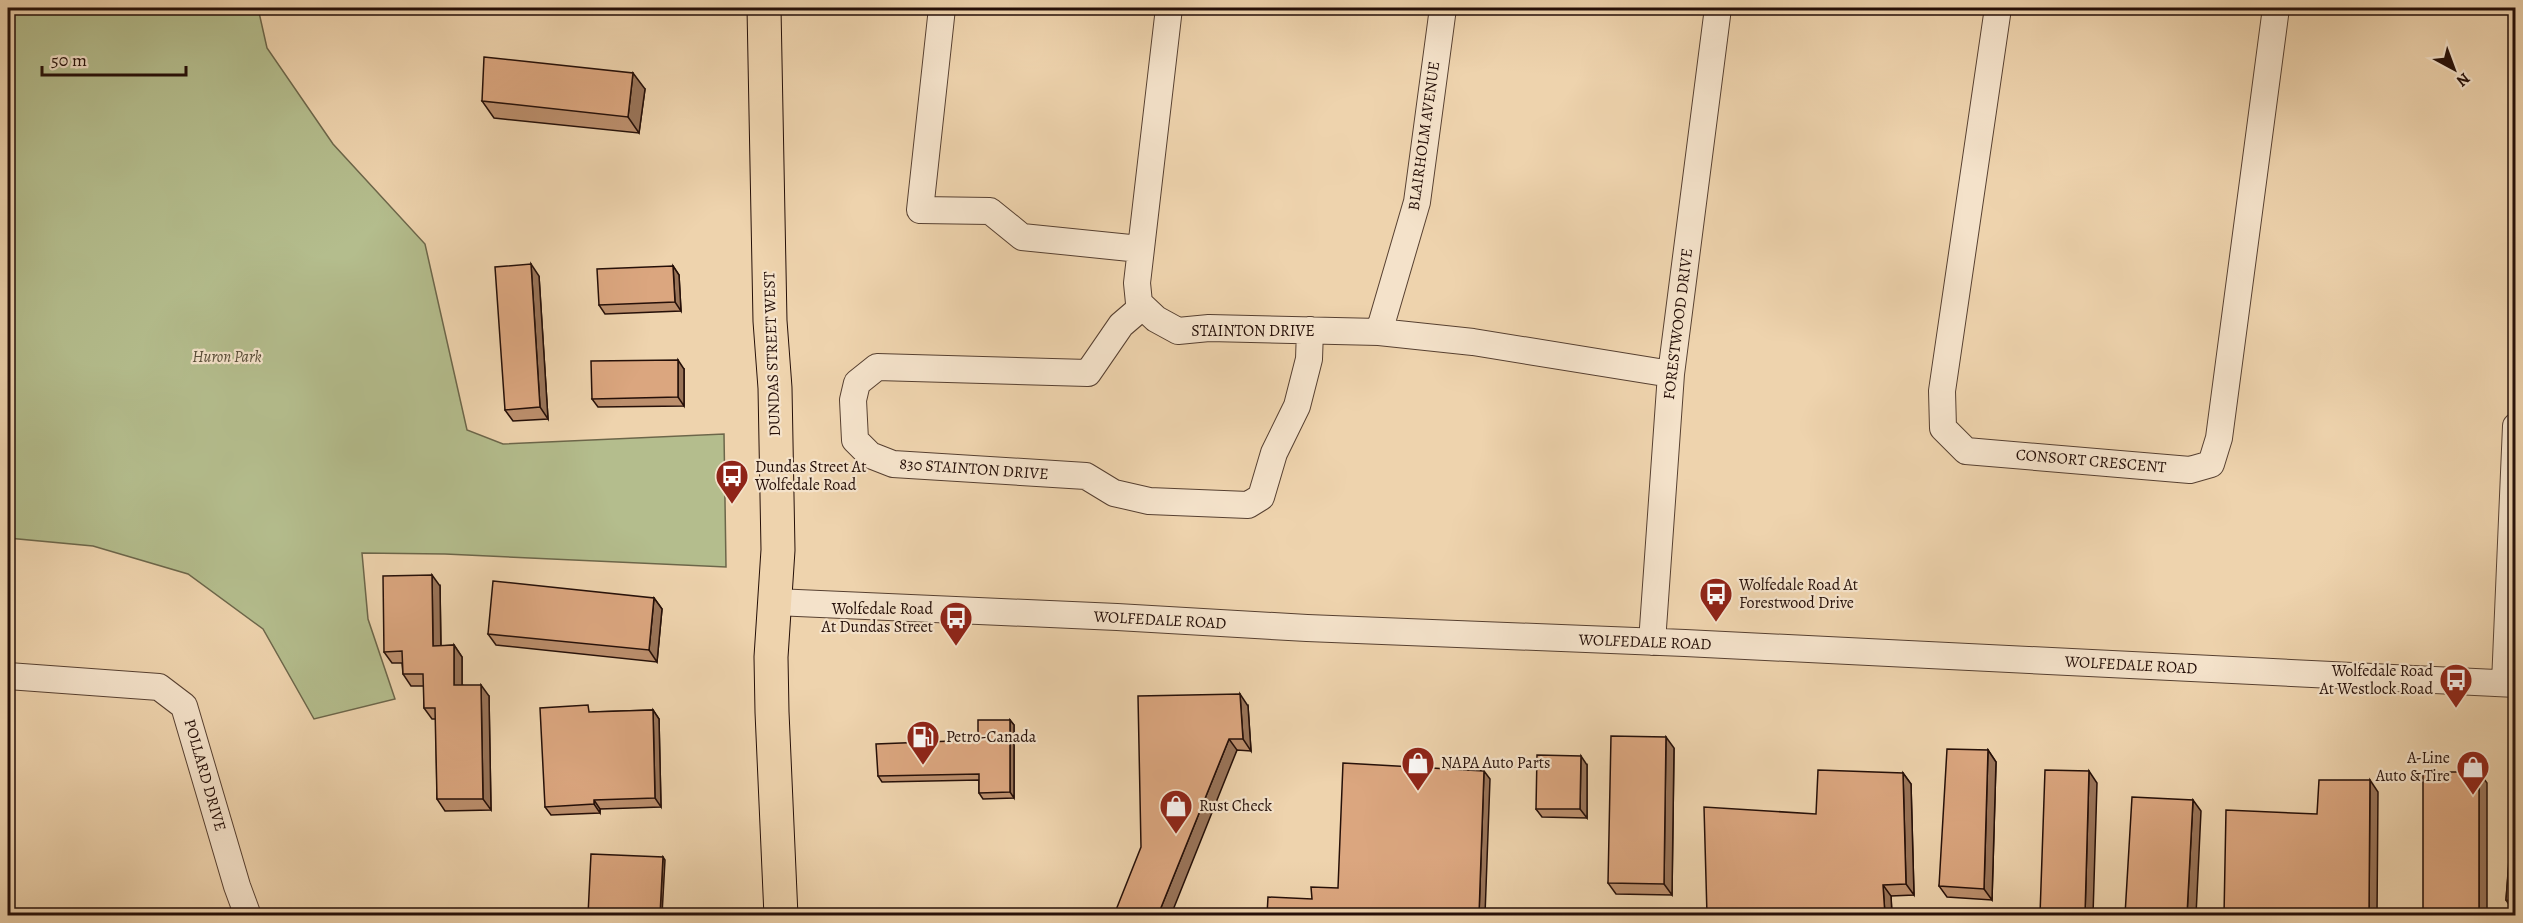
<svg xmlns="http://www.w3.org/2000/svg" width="2523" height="923" font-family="Alegreya,serif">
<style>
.green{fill:#b4bd8d;stroke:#6c664a;stroke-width:1.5}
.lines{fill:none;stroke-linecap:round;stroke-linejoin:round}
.minor-casing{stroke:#574031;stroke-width:28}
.major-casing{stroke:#250f08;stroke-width:35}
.minor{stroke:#f4e2ca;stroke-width:26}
.major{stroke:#eed3ad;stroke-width:33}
.wall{fill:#bc8f6d;stroke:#250f08;stroke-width:1.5}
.shaded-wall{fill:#997459;stroke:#250f08;stroke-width:1.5}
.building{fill:#dba67f;stroke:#250f08;stroke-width:1.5}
.labels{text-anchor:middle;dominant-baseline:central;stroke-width:4.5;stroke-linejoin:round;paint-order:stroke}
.street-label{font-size:16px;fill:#250f08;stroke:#f4e2ca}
.park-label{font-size:16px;font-style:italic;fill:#574c37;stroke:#f4e2ca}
.poi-label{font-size:16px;fill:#250f08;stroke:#f4e2ca;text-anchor:start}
</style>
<rect width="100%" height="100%" fill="#eed3ad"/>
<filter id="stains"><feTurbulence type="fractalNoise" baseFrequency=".00333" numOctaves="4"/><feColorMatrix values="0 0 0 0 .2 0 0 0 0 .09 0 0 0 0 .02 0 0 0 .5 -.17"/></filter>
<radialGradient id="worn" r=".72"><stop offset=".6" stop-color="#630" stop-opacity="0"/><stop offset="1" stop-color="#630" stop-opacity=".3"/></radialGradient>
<path class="green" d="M8 8H258L267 48 333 144 425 244 467 430 503 444 724 434 726 567 445 554 362 553 368 619 395 699 314 719 263 629 188 574 93 546 8 538Z"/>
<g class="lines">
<g class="minor-casing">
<path id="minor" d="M942 8 920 210 990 211 1022 237 1140 249
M1169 8 1137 283 1139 303 1156 319 1178 331 1209 328 1379 332 1473 342 1671 374
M1998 8 1942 391 1943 428 1966 451 2190 470 2211 464 2219 438 2276 8
M1142 307 1121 325 1088 373 877 367 857 383 853 400 855 440 870 455 893 464 1086 476 1114 493 1149 501 1248 505 1261 497 1274 453 1297 406 1309 359 1310 330
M1379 332 1417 202 1443 8
M775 602 1117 617 1307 628 1685 643 2516 684
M1652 642 1671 374 1718 8
M8 676 159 687 184 706 237 886 248 916
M2505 683 2516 426"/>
</g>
<g class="major-casing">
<path id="major" d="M764 8 770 321 775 388 778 550 771 657 772 712 781 916"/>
</g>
<use href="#minor" class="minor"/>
<use href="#major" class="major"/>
</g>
<path class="wall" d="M645 89 639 133 494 118 482 101Z
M673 266 679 275 681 311 605 314 599 305Z
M539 276 548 419 513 421 505 410Z
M684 369V406L598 407 592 399Z
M440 586 441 646 454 645 462 657V685L489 696 491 810 445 811 437 799 436 719H432L424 708V686H411L403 674 402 663H392L384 652Z
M654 598 662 609 657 662 496 645 488 634Z
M1248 706 1251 751 1237 750 1114 915Z
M653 710 659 719 661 807 600 809V813L551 815 545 807 593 712Z
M1010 720 1014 725V798L983 799 979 793V780L882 782 878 776 978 740Z
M1674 748 1672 895 1616 894 1608 883Z
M1988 750 1996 762 1992 900 1947 897 1939 886Z
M1587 765V818L1542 817 1536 809Z
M1903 773 1911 784 1914 895 1891 896 1892 915H1707Z
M2516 777V912H2514L2506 900Z"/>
<path class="shaded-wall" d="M633 73 645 89 639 133 628 117Z
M531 264 539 276 548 419 540 407Z
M673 266 679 275 681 311 675 302Z
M678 360 684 369V406L678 397Z
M432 575 440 586 441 657 433 646Z
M654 598 662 609 657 662 649 650Z
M454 645 462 657V697L454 685Z
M481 685 489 696 491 810 483 799Z
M1240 694 1248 706 1251 751 1243 739Z
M653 710 659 719 661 807 655 798Z
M1010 720 1014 725V798L1010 792Z
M1666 737 1674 748 1672 895 1664 884Z
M1229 739 1237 750 1171 915H1158Z
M1988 750 1996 762 1992 900 1984 889Z
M1581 756 1587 765V818L1580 809Z
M1484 771 1490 779 1485 915H1479Z
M2089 771 2097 783 2093 915H2085Z
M2479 772 2487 783V915H2479Z
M1903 773 1911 784 1914 895 1906 884Z
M2370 780 2378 792 2377 915H2369Z
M594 800 600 809V813L594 804Z
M2193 800 2201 811 2196 915H2187Z
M663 857 665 860 662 915H660Z
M1883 885 1891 896 1892 915H1885Z"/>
<path class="building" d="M484 57 633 73 628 117 482 101Z
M531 264 540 407 505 410 495 267Z
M673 266 675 302 599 305 597 269Z
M678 360V397L592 399 591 361Z
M432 575 433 646 454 645V685H481L483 799H437L435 708H424L423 674H403L402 651 384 652 383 576Z
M493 581 654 598 649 650 488 634Z
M1240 694 1243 739H1229L1158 915H1114L1141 847 1138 696Z
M588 705 589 712 653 710 655 798 594 800V804L545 807 540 708Z
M978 720H1010V792L979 793V774L878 776 876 744 978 740Z
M1611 736 1666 737 1664 884 1608 883Z
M1947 749 1988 750 1984 889 1939 886Z
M1537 755 1581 756 1580 809H1536Z
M1343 763 1484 771 1479 915H1267L1268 897 1312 899 1311 887 1338 888Z
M1818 770 1903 773 1906 884 1883 885 1885 915H1707L1704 807 1816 814Z
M2045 770 2089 771 2085 915H2040Z
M2423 772H2479V915H2423Z
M2515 777H2516V901L2506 900Z
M2319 780H2370L2369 915H2224L2226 810 2317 814Z
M2132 797 2193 800 2187 915H2125Z
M591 854 663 857 660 915H588Z"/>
<defs>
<g id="bus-pin" transform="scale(1.725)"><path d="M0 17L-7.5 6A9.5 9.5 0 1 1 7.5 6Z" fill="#8f2418" stroke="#f4e2ca"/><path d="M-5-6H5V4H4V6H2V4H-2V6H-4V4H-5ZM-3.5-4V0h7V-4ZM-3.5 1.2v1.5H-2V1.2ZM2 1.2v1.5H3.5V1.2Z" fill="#fff"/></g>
<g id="fuel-pin" transform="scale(1.725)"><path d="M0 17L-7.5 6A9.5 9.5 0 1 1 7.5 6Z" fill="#8f2418" stroke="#f4e2ca"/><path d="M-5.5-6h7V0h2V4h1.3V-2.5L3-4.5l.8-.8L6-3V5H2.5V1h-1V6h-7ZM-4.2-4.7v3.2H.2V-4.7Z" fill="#fff"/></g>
<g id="shop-pin" transform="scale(1.725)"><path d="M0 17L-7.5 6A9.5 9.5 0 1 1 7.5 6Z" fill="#8f2418" stroke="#f4e2ca"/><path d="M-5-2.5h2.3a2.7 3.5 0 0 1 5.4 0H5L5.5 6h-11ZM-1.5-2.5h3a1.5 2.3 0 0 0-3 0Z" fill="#fff"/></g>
</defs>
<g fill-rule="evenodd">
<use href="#bus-pin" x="732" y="476"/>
<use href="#bus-pin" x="1716" y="594"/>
<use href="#bus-pin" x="956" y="618"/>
<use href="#bus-pin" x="2456" y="680"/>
<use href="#fuel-pin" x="923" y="737"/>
<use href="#shop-pin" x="1418" y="763"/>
<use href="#shop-pin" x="2473" y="767"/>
<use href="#shop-pin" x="1176" y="806"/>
</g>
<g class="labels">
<g class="street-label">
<text transform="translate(1424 136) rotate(-82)">BLAIRHOLM AVENUE</text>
<text transform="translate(1678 324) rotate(-83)">FORESTWOOD DRIVE</text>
<text x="1253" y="331">STAINTON DRIVE</text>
<text transform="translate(772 354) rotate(-92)">DUNDAS STREET WEST</text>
<text transform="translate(2091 461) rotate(5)">CONSORT CRESCENT</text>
<text transform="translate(974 469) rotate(4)">830 STAINTON DRIVE</text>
<text transform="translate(1160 620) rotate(3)">WOLFEDALE ROAD</text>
<text transform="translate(1645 642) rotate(2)">WOLFEDALE ROAD</text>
<text transform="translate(2131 665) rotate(3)">WOLFEDALE ROAD</text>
<text transform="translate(205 775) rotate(74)">POLLARD DRIVE</text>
</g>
<g class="park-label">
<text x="227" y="357">Huron Park</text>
</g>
<g class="poi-label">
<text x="755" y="467">Dundas Street At<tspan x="755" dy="18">Wolfedale Road</tspan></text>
<text x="1739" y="585">Wolfedale Road At<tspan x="1739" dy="18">Forestwood Drive</tspan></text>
<text x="933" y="609" text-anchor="end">Wolfedale Road<tspan x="933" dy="18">At Dundas Street</tspan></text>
<text x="2433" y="671" text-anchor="end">Wolfedale Road<tspan x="2433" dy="18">At Westlock Road</tspan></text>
<text x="946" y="737">Petro-Canada</text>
<text x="2450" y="758" text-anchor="end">A-Line<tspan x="2450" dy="18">Auto &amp; Tire</tspan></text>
<text x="1441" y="763">NAPA Auto Parts</text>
<text x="1199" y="806">Rust Check</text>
</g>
</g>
<rect width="2523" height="923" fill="none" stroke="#eed3ad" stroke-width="30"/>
<rect x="9" y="9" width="2505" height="905" fill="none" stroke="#250f08" stroke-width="3"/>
<rect x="15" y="15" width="2493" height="893" fill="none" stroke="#250f08" stroke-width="1.5"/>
<g transform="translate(2454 69) rotate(139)" stroke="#f4e2ca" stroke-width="4.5" paint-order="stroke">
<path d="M0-4.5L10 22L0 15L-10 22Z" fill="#250f08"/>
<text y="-9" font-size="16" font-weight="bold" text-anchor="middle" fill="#250f08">N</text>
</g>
<path d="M42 66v9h144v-9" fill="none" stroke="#250f08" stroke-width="3"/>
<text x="51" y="66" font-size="18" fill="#250f08" stroke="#f4e2ca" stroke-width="4.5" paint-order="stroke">50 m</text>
<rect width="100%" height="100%" filter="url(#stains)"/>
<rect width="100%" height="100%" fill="url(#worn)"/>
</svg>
